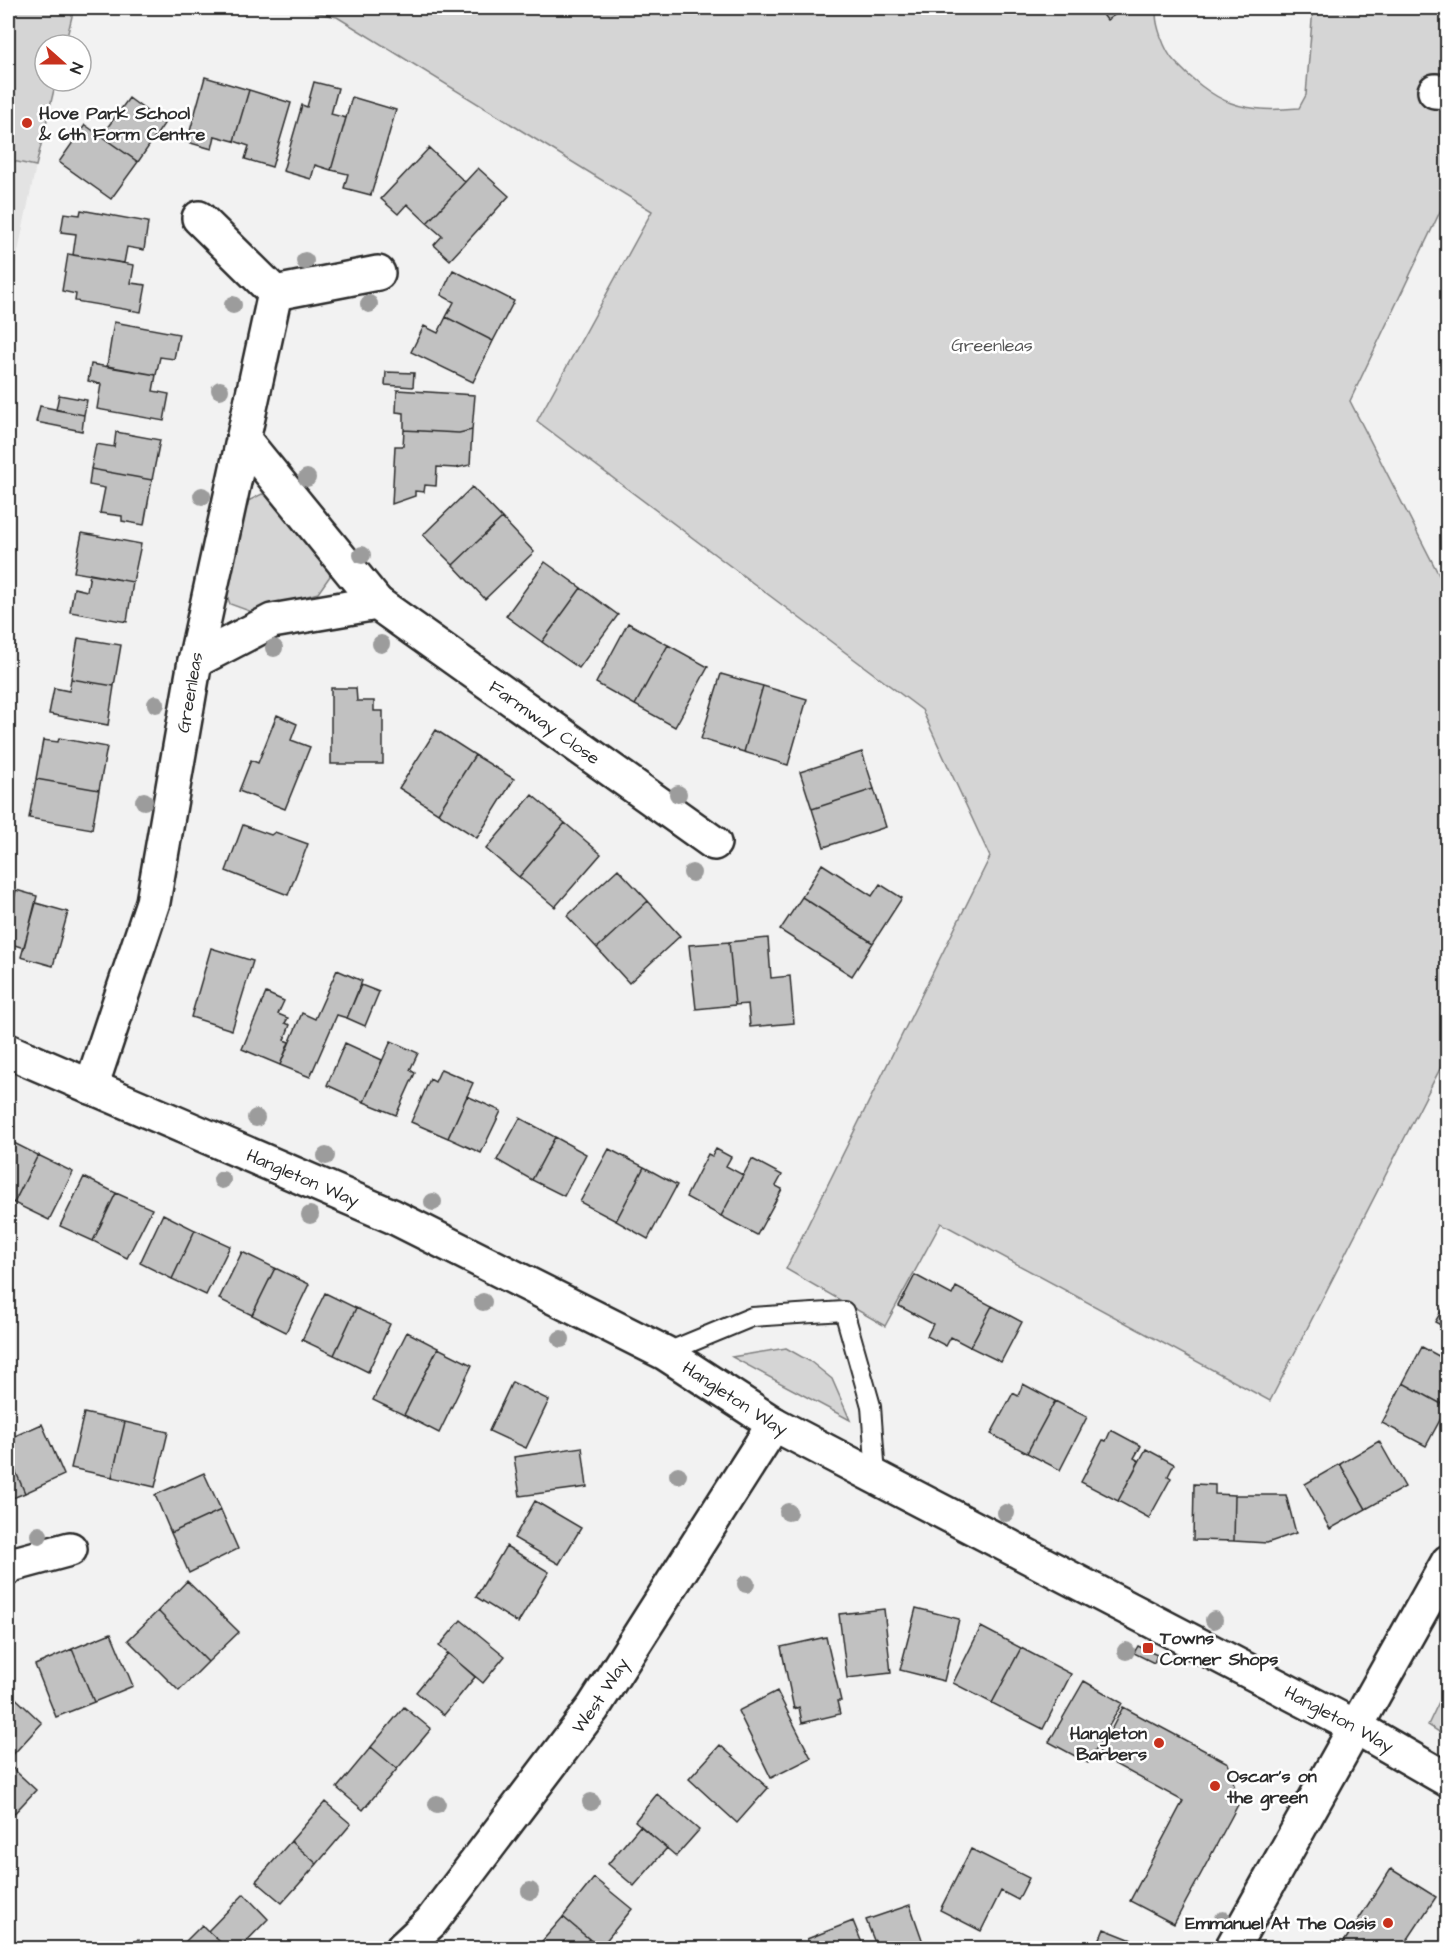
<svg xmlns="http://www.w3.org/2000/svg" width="1455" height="1956" font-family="'Architects Daughter',sans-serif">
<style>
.built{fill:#e3e3e3}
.green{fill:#d5d5d5;stroke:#808080;stroke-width:1.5}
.building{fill:#c1c1c1;stroke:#2b2b2b;stroke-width:1.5}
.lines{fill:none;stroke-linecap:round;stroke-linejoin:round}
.lane-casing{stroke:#2b2b2b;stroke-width:22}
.street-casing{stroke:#2b2b2b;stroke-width:38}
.lane{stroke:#fff;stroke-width:18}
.street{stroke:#fff;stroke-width:33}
.tree{fill:#9c9c9c}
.poi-dot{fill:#c8321e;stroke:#fff;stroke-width:2}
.labels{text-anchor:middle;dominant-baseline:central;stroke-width:5;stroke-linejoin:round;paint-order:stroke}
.poi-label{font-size:18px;font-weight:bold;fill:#2b2b2b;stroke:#fff;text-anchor:start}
.park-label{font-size:18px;fill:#565656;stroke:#fff}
.street-label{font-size:18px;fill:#2b2b2b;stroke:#fff}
</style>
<rect width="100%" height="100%" fill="#f2f2f2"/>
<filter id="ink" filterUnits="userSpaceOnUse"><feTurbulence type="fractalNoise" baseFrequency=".0167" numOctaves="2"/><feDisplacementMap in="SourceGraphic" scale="12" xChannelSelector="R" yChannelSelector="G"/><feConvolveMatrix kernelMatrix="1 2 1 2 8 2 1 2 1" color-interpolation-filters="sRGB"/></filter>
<g filter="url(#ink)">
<path class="built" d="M8 8H74L65 45H45V81H56L36 166 8 299Z"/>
<path class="green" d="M8 8H74L65 45H45V81H56L36 166 8 160Z
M297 8H1157C1153 21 1165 52 1175 62 1189 77 1211 96 1231 103 1253 111 1276 110 1299 108L1306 95 1313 8H1447V197L1350 401 1445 587 1448 673 1447 1055 1270 1401 941 1223 885 1326 786 1269 990 857 922 710 537 421 652 211 337 17Z
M262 494 281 501 326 562 330 576 318 593 252 612 230 604 225 590 242 504Z
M786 1348 811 1362 832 1379 850 1420 732 1357Z
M1447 1685V1737L1428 1725Z"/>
<path class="building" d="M1098 8H1125L1107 20Z
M205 77 249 90 234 141 215 136 212 149 187 142Z
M314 82 338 88 331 114 346 118 331 170 315 165 311 179 283 171 302 105 307 107Z
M249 90 291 103 272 167 245 159 249 146 234 141Z
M352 97 396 110 371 195 344 188 348 174 331 170Z
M129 98 164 124 138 162 101 136Z
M85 125 138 162 111 199 59 162Z
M429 148 465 182 427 223 407 204 398 214 381 199Z
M478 168 509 196 450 260 434 245 442 236 427 223Z
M81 210 148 222 144 250 127 247 124 263 73 255 76 234 61 232 64 213 80 215Z
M68 254 134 265 131 283 146 285 141 312 75 301 76 294 62 291Z
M453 270 514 301 493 341 446 317 454 302 441 295Z
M446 317 493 341 473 382 411 352 424 326 438 333Z
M114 322 179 334 174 359 160 357 156 375 107 366Z
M91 364 156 375 153 391 169 394 164 421 97 409 101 384 88 381Z
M386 372 414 373 413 387 385 385Z
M397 390 475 395 472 430 459 433 404 430V413L396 412Z
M59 395 87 400 84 415 56 410Z
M40 406 84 415 82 431 36 422Z
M404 430 459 433 472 430 470 465 456 468 437 467 436 486 425 485 424 492 415 491V496L392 504 395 446H403Z
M116 432 160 440 152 480 91 469 96 444 114 447Z
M91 469 152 480 144 525 122 521V516L100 513 105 488 89 485Z
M472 487 502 518 453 565 423 535Z
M502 518 534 552 485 599 453 565Z
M82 533 141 544 133 582 74 572Z
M545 562 581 588 542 642 506 616Z
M90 574 133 582 127 622 70 612 74 588 87 591Z
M581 588 618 615 579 668 542 642Z
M628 623 668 645 635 705 596 683Z
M78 638 121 645 114 686 71 679Z
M668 645 708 667 675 727 635 705Z
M721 674 763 686 744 752 701 739Z
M71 679 114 686 108 725 49 714 54 688 69 691Z
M763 686 807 699 788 765 744 752Z
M331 688H356L357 701H374V711H383V764H331Z
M277 715 297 724 291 740 310 747 285 809 239 791 251 760 258 763Z
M436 730 475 755 438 813 399 788Z
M59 738 107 747 99 790 36 779 43 740 58 742Z
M862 752 874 789 812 809 800 772Z
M475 755 514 779 477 838 438 813Z
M36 779 99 790 92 829 29 818Z
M874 789 886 827 824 847 812 809Z
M532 795 565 823 519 877 486 849Z
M565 823 601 854 555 907 519 877Z
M243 825 271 835 275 832 308 844 288 895 226 871Z
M822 864 872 896 880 884 902 898 873 943 802 897Z
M618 869 648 901 597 948 567 916Z
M16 890 37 896 24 948 8 943V907L12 908Z
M802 897 873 943 852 976 780 930Z
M648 901 680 936 629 983 597 948Z
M36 903 68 912 53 966 21 957Z
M768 938 771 978 790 976 794 1023 750 1027 748 1004 735 1005 729 942Z
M729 942 735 1005 696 1009 689 945Z
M211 948 253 961 232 1030 191 1017Z
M337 970 362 981 347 1018 337 1015 310 1077 280 1065 302 1013 315 1019Z
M361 985 379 992 365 1026 347 1018Z
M266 993 284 1001 278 1014 288 1018 285 1023 290 1025 284 1040 289 1042 280 1065 242 1049Z
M391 1041 418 1053 410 1070 415 1073 396 1115 364 1102Z
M345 1043 382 1060 364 1102 327 1085Z
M441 1069 473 1083 448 1138 411 1122 430 1079 435 1082Z
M467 1096 501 1111 481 1153 448 1138Z
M520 1118 555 1137 532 1180 497 1160Z
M555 1137 586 1154 564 1196 532 1180Z
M8 1140 38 1155 14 1203 8 1200Z
M609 1149 644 1167 616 1221 580 1202Z
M716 1149 731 1157 726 1166 743 1175 721 1216 686 1197 708 1154 712 1156Z
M38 1155 73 1172 49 1220 14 1203Z
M752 1159 782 1175 776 1186 782 1189 757 1235 721 1216Z
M644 1167 677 1185 648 1239 616 1221Z
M84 1177 116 1193 93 1241 60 1226Z
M116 1193 152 1209 127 1258 93 1241Z
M163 1214 195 1230 172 1279 140 1263Z
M195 1230 230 1246 206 1295 172 1279Z
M242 1252 275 1268 252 1315 219 1299Z
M275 1268 309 1284 286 1332 252 1315Z
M915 1275 952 1295 956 1287 992 1306 970 1347 951 1337 946 1346 927 1336 933 1324 899 1306Z
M325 1293 356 1308 334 1355 302 1340Z
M1448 1300V1329L1435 1322Z
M992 1306 1022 1322 1001 1362 970 1347Z
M356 1308 390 1324 368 1372 334 1355Z
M407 1332 438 1348 404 1415 373 1400Z
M1422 1347 1448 1361 1447 1407 1403 1383Z
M438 1348 472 1365 439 1433 404 1415Z
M512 1382 549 1400 526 1448 489 1431Z
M1403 1383 1447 1407 1426 1446 1382 1423Z
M1023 1384 1055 1401 1027 1453 991 1434 1013 1393 1018 1396Z
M1055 1401 1087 1417 1060 1470 1027 1453Z
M84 1413 125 1422 112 1477 71 1468Z
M125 1422 168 1432 155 1487 112 1477Z
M42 1424 64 1475 25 1493 8 1454V1439Z
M1111 1430 1141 1446 1134 1458 1139 1461 1118 1501 1081 1482 1103 1440 1106 1441Z
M1379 1441 1405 1487 1366 1509 1340 1464Z
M582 1447 587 1487 520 1496 514 1457Z
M1146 1449 1174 1464 1168 1476 1171 1478 1149 1518 1118 1501Z
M8 1454 25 1493 8 1500Z
M1340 1464 1366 1509 1330 1529 1305 1484Z
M204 1473 221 1510 171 1533 155 1495Z
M1194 1484 1215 1485V1494L1235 1495 1234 1541 1193 1540Z
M1235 1495H1286L1296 1533 1267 1543 1234 1541Z
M535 1501 581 1528 559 1564 514 1538Z
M221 1510 238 1549 189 1573 171 1533Z
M506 1546 549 1572 518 1623 476 1597Z
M187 1581 239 1632 208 1662 158 1611Z
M916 1608 959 1619 944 1681 900 1670Z
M884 1609 891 1673 847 1678 839 1614Z
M158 1611 208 1662 179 1691 128 1640Z
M461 1620 505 1656 483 1683 439 1646Z
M981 1627 1021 1648 992 1703 953 1683Z
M111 1633 133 1686 94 1702 72 1649Z
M826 1637 841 1701H837L840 1714 802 1723 799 1707 794 1709 781 1647Z
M1138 1646 1157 1655 1154 1663 1134 1653Z
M1021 1648 1071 1674 1043 1729 992 1703Z
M72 1649 94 1702 56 1717 35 1665Z
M448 1653 475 1677 444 1715 416 1692Z
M1084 1681 1122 1703 1088 1763 1049 1742Z
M8 1691 42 1723 9 1759 8 1758Z
M777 1691 811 1758 771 1778 738 1711Z
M404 1707 431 1729 397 1769 371 1747Z
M1123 1707 1228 1763 1239 1803 1174 1924 1130 1901 1183 1801 1098 1755Z
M720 1745 768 1788 737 1823 689 1779Z
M371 1747 397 1769 363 1810 337 1788Z
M8 1764 36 1790 8 1820Z
M657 1794 699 1830 676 1856 635 1821Z
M325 1802 351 1824 317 1864 291 1841Z
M640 1826 667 1848 634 1886 608 1864Z
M291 1841 317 1864 282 1903 256 1881Z
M971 1849 1029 1878 1018 1900 1001 1891 981 1931 940 1910Z
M1391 1869 1436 1897 1402 1948H1340Z
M594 1878 632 1909 600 1948 563 1917Z
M244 1894 268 1919 240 1948H227L208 1931Z
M910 1905 925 1948H877L866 1920Z
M563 1917 589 1939 581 1948H536Z
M853 1921 864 1948H811L807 1939Z
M202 1925 208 1931 227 1948H179Z
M1104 1929 1152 1948H1096Z
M138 1939 149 1948H129Z"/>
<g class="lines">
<g class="lane-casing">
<path id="lane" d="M665 1353 752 1317 844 1311 871 1406 876 1476"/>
</g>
<g class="street-casing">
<g id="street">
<path d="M1435 91 1448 92"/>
<path d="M199 218 275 293"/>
<path d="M275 293 378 273"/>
<path d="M244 440 377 603"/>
<path id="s1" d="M195 661 272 621 377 603 714 843"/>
<path id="s2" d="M8 1051 392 1216 665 1353 774 1424 1356 1727 1448 1780"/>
<path id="s3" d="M91 1087 153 902 195 661 275 293"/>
<path d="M8 1568 11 1565 70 1549"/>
<path id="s4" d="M403 1948 431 1922 593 1708 774 1424"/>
<path d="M1232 1948 1448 1562"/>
</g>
</g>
<use href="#lane" class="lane"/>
<use href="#street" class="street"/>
</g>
<g class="tree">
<circle cx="305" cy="261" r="9"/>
<circle cx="369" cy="304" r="9"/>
<circle cx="233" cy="305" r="9"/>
<circle cx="220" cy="390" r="9"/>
<circle cx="307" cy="478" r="9"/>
<circle cx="202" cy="496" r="9"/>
<circle cx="362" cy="555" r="9"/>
<circle cx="381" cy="644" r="9"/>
<circle cx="274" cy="648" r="9"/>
<circle cx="156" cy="704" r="9"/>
<circle cx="678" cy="794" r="9"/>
<circle cx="144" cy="801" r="9"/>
<circle cx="692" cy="873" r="9"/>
<circle cx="256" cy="1118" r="9"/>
<circle cx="326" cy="1156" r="9"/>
<circle cx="222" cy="1180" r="9"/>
<circle cx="433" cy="1202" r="9"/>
<circle cx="310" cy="1215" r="9"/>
<circle cx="483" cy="1302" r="9"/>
<circle cx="561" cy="1339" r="9"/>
<circle cx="678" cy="1475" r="9"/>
<circle cx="788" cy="1512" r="9"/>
<circle cx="1006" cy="1513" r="9"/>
<circle cx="39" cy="1535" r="9"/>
<circle cx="746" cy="1584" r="9"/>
<circle cx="1214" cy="1620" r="9"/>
<circle cx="1126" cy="1651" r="9"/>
<circle cx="591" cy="1802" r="9"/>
<circle cx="437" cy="1804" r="9"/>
<circle cx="530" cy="1891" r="9"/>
<circle cx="1223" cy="1920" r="9"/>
</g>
</g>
<g class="poi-dot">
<circle cx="27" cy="123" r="6"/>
<rect x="1142" y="1642" width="12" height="12" rx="3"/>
<circle cx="1159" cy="1743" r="6"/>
<circle cx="1215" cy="1786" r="6"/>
<circle cx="1388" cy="1923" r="6"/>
</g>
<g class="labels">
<g class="poi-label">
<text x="39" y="113">Hove Park School<tspan x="39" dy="21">&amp; 6th Form Centre</tspan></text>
<text x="1160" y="1638">Towns<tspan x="1160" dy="21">Corner Shops</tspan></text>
<text x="1147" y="1733" text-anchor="end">Hangleton<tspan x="1147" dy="21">Barbers</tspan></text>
<text x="1227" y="1776">Oscar's on<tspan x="1227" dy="21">the green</tspan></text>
<text x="1376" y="1923" text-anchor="end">Emmanuel At The Oasis</text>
</g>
<g class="park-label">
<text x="992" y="345">Greenleas</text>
</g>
<g class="street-label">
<text stroke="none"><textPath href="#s3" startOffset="408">Greenleas</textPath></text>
<text stroke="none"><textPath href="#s1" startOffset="399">Farmway Close</textPath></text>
<text stroke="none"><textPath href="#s2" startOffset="321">Hangleton Way</textPath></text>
<text stroke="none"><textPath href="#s2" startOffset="807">Hangleton Way</textPath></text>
<text stroke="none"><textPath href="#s4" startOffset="321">West Way</textPath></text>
<text stroke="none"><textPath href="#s2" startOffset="1491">Hangleton Way</textPath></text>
</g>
</g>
<rect width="1455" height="1956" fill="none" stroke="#fff" stroke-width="30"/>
<rect x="15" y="15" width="1425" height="1926" fill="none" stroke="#2b2b2b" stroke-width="2" filter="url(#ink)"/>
<g transform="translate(63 63) rotate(111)"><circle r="28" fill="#ffffff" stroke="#aaaaaa" stroke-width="1.5"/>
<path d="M0-4.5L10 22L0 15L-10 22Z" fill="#c8321e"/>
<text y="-9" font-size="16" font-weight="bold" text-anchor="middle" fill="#2b2b2b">N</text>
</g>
</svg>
